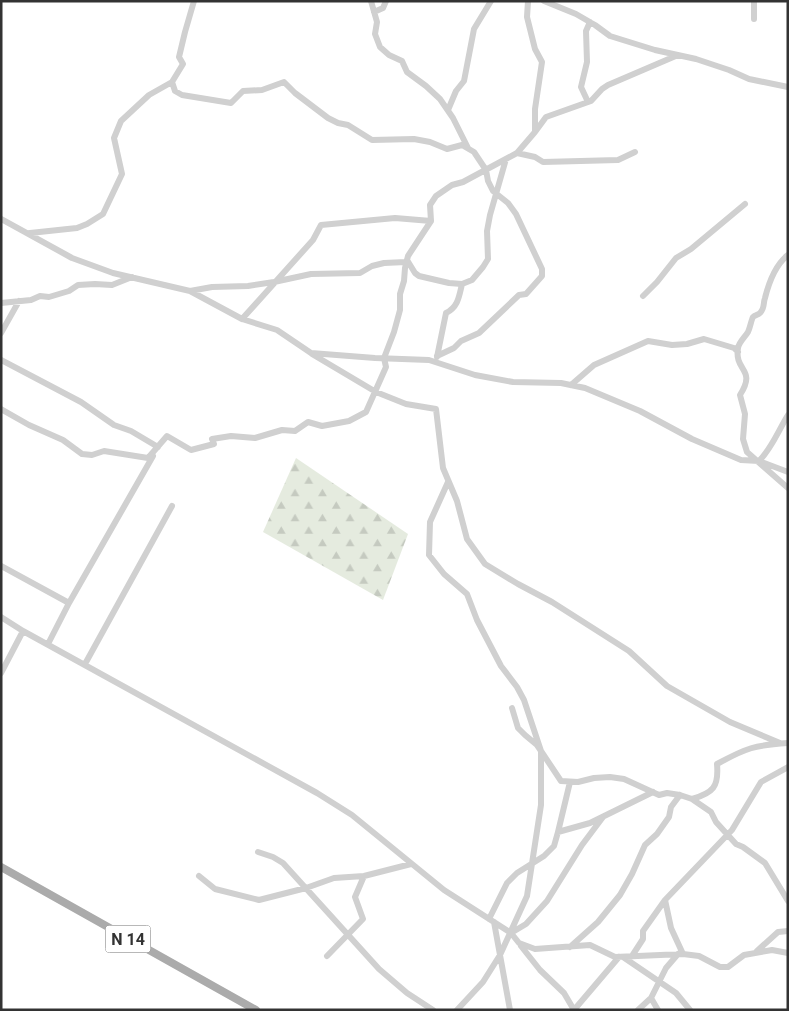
<svg xmlns="http://www.w3.org/2000/svg" width="789" height="1011" font-family="Roboto,sans-serif">
<style>
.forest{fill:url(#forest-firs)}
.lines{fill:none;stroke-linecap:round;stroke-linejoin:round}
.minor{stroke:#d0d0d0;stroke-width:6}
.major{stroke:#ababab;stroke-width:8}
.labels{text-anchor:middle;dominant-baseline:central;stroke-width:5;stroke-linejoin:round;paint-order:stroke}
.shield{fill:#fff;stroke:#707070;stroke-width:1}
.shield-label{font-size:16px;font-weight:bold;fill:#333}
</style>
<defs>
<pattern id="forest-firs" width="22" height="20" patternUnits="userSpaceOnUse" patternTransform="scale(1.25)"><rect width="22" height="20" fill="#e5ebdf"/><path d="M5 1l3.5 6h-7zM16 11l3.5 6h-7z" fill="#c5cac0"/></pattern>
</defs>
<rect width="100%" height="100%" fill="#fff"/>
<path class="forest" d="M296 458 408 534 383 600 263 532Z"/>
<g class="lines">
<path class="minor" d="M371 1 377 22 375 34 380 47 389 55 402 61 407 72 426 86 440 99 453 118 468 148
M544 1 576 14 595 25 610 36 655 50 696 59 729 70 749 79 788 87
M754 1V19
M374 12 383 8 386 1
M172 82 175 91 182 95 231 103 243 91 262 90 284 82 295 93 328 118 338 123 348 125 372 140 414 139 430 142 447 149 462 145 474 152 486 170 488 181 493 191 508 203 516 214 542 269V276L526 294 519 295 479 333 461 341 454 348 437 356
M588 102 581 87 587 62 586 31 590 22
M448 110 456 91 464 81 474 29 491 1
M535 132 546 117 591 101 602 89 608 85 678 55
M517 153 535 157 543 162 618 160 635 152
M1 219 72 258 113 273 190 291 242 319 277 330 311 353 375 358 429 360 475 375 513 382 561 383 585 388 640 411 692 439 741 460 759 461 788 472
M30 233 77 228 87 224 103 214 122 174 114 138 121 121 149 95 172 82 183 64 179 57 185 32 194 1
M788 255C775 265 769 282 765 298 763 303 765 308 760 313 758 315 755 315 753 317 751 321 750 328 748 332 745 337 739 342 738 348 734 372 757 368 740 395L745 414 743 439 747 452 788 488
M407 260 415 273 419 276 449 283 462 284 472 280 483 267 488 259 487 231 490 215 506 159
M190 291 212 287 248 286 274 282 311 274 360 273 372 266 384 263 406 262
M643 296 657 282 676 258 691 249 745 204
M1 303 31 300 40 296 49 297 69 291 78 285 95 284 112 285 132 277
M242 319 313 240 321 225 395 218 431 221
M1 333 19 301
M312 354 376 392 406 404 436 409 443 468 457 501 467 539 485 564 518 584 552 602 629 651 667 686 730 722 780 743
M437 357 446 313C458 307 459 297 462 284
M1 360 81 402 114 425 131 431 158 447
M571 385 594 365 648 341 672 345 687 344 704 339 734 348 738 352
M1 409 29 425 63 440 82 454 92 455 104 451 148 458 167 436 191 450 214 444 212 439 231 436 255 438 282 430 295 431 308 422 322 426 349 421 366 412 386 367 384 358 394 332 400 310V294L404 281 405 268 408 256 431 221 430 205 436 196 452 185 463 182 517 153 535 132V109L542 62 535 49 527 17 528 1
M759 461C772 448 778 431 788 415
M448 482 430 522 429 555 444 574 467 594 477 620 501 666 517 687 524 700 541 751V805L527 896 500 955 483 982 457 1010
M1 566 69 603
M1 617 23 631
M48 644 69 603 153 456
M85 664 172 506
M1 673 23 631 317 793 352 815 444 890 511 933 519 943 535 949 590 945 615 957 683 954 699 956 720 967H728L744 955 772 950 788 953
M512 708 518 728 525 735 537 745 561 781 578 782 594 778 610 777 624 779 659 795 667 793 680 795 692 799 711 812 716 822 736 844 743 847 765 863 788 901
M692 799C713 793 719 787 717 764 746 748 755 745 788 743
M558 832 570 782
M258 852 273 857 283 863 379 969 407 993 433 1010
M199 876 215 889 259 900 306 888 334 878 364 876 411 864
M665 900 671 928 683 954
M489 919 507 883 517 873 544 856 554 846 558 832 590 823 653 792
M494 922 510 1010
M511 933 526 924 547 901 582 845 603 817
M521 946 540 970 564 993 574 1010
M570 947 598 922 620 895 632 874 645 845 657 834 669 817 671 807 680 795
M757 951 778 932 788 931
M327 956 363 919 355 897 364 876
M632 956 643 939V931L665 900 732 830 761 782 788 767
M623 957 676 993 690 1010
M651 998 658 1010
M574 1010 619 957
M638 1010 651 998 666 968 678 954"/>
<path class="major" d="M1 867 256 1010"/>
</g>
<g class="labels">
<rect class="shield" x="105.5" y="925.5" width="45" height="27" rx="4"/>
<g class="shield-label">
<text x="128" y="939">N 14</text>
</g>
</g>
<rect width="789" height="1011" fill="none" stroke="#333333" stroke-width="5"/>
</svg>
